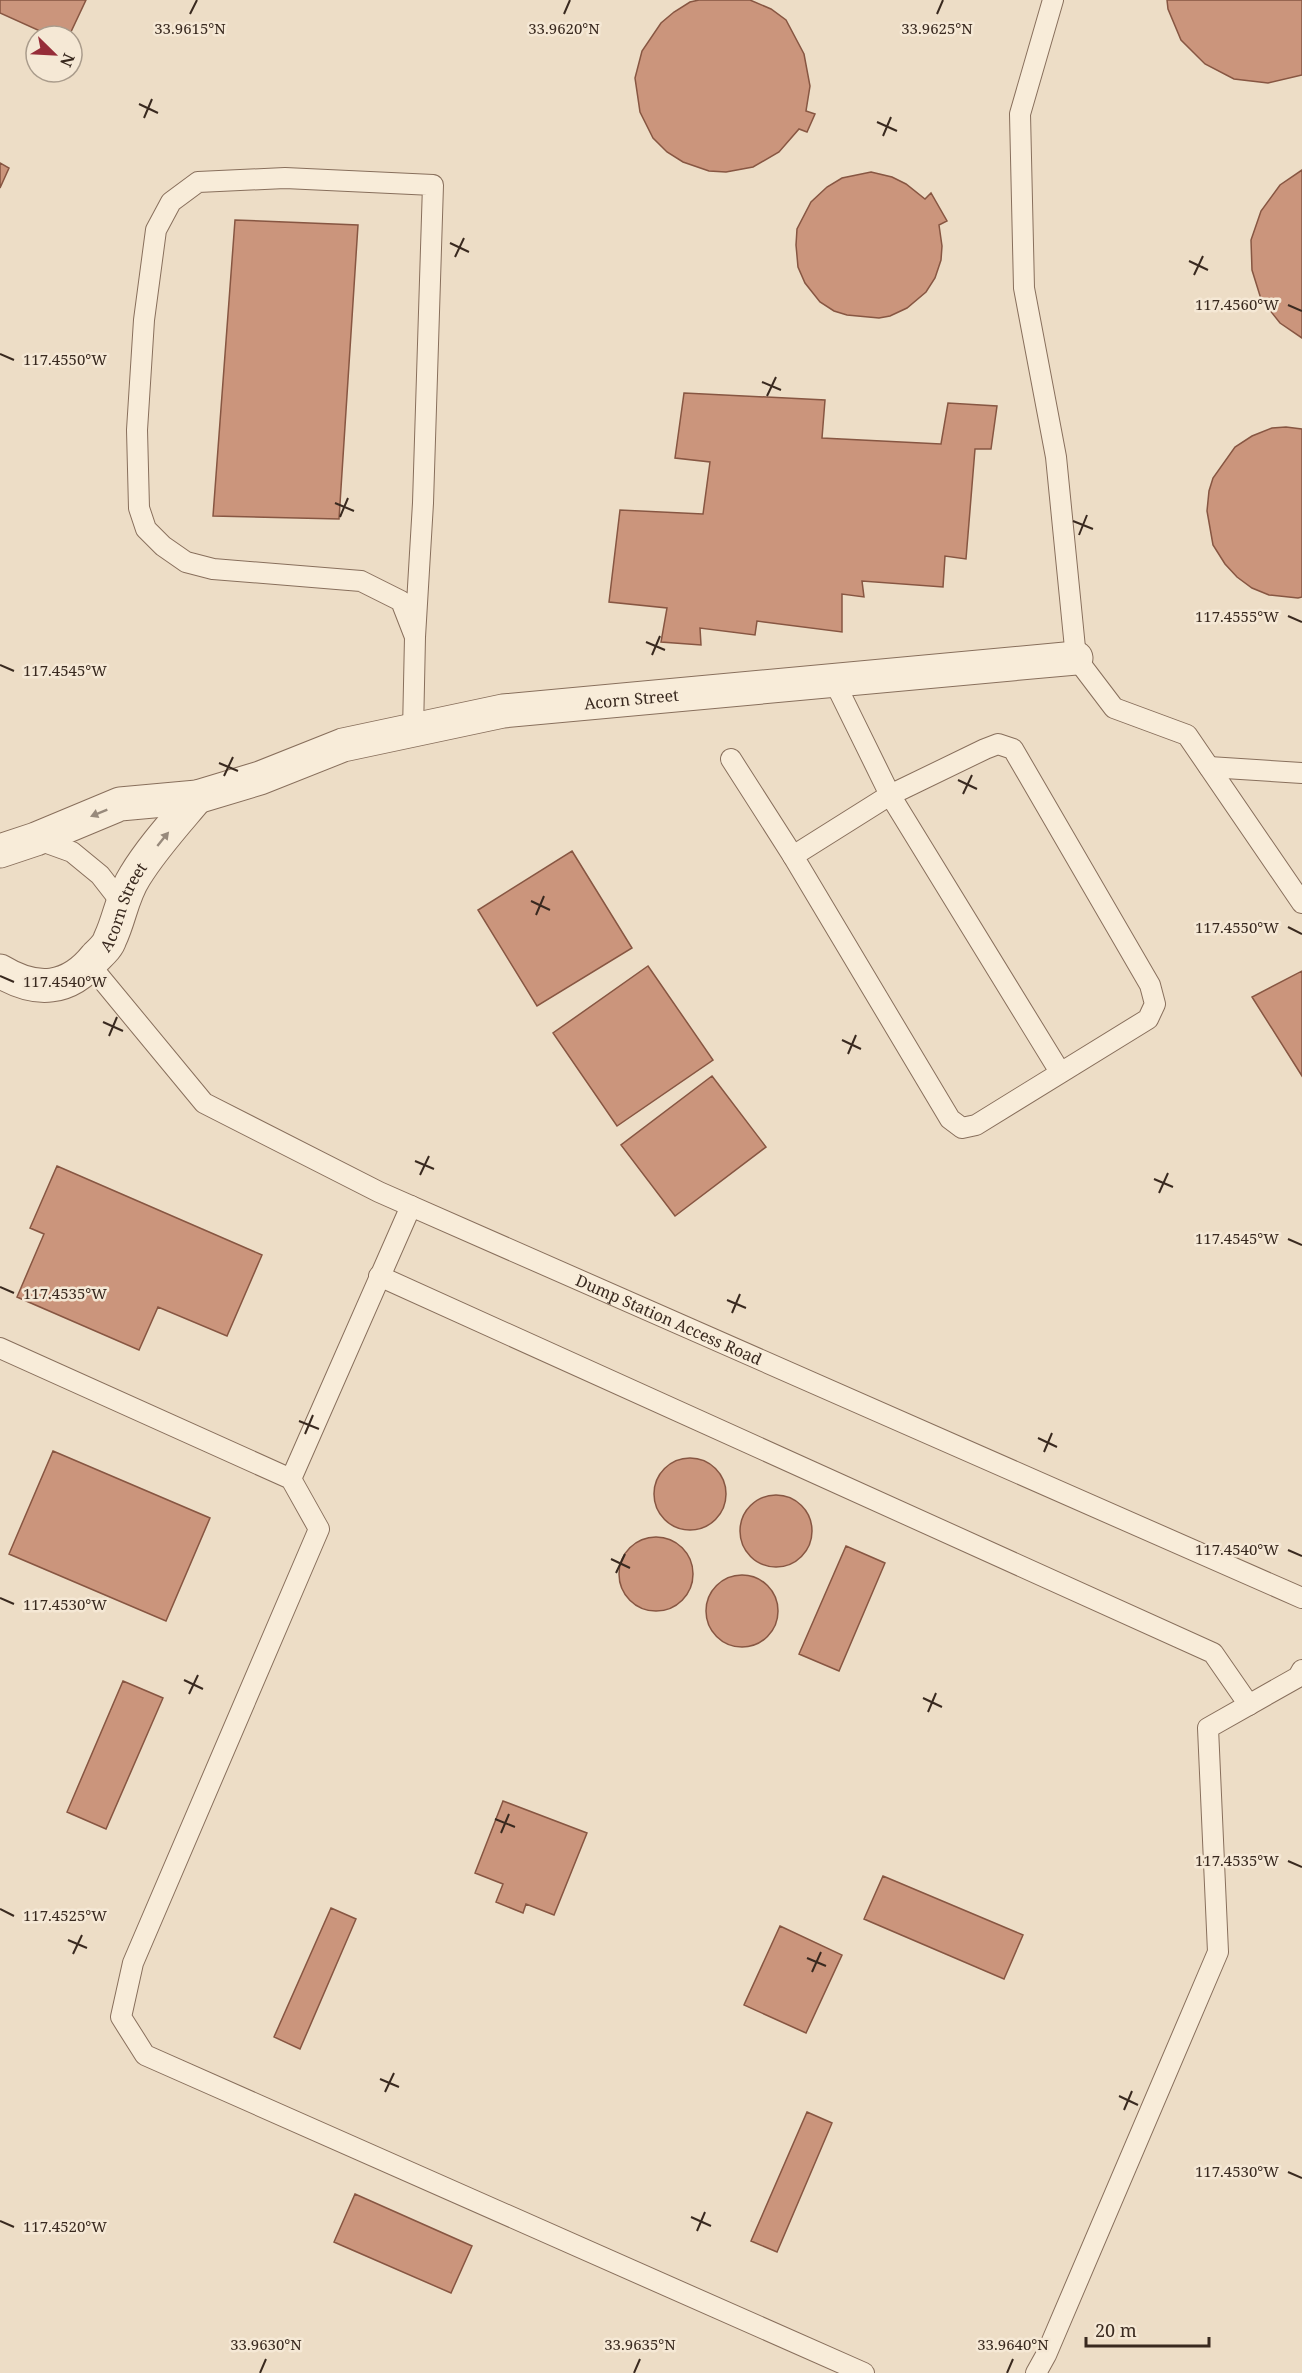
<svg xmlns="http://www.w3.org/2000/svg" width="1302" height="2373" font-family="'Noto Serif',serif">
<style>
.building{fill:#cb957c;stroke:#875642;stroke-width:1.5}
.lines{fill:none;stroke-linecap:round;stroke-linejoin:round}
.lane-casing{stroke:#886f5c;stroke-width:22}
.street-casing{stroke:#886f5c;stroke-width:35}
.lane{stroke:#f8ecd9;stroke-width:20}
.street{stroke:#f8ecd9;stroke-width:33}
.oneway{fill:#988a7c}
.ticks{fill:none;stroke:#39291f;stroke-width:2}
.labels{text-anchor:middle;dominant-baseline:central;stroke-width:5;stroke-linejoin:round;paint-order:stroke}
.street-label{font-size:16px;fill:#39291f;stroke:#f5e8d5}
.ticks-label{font-size:15px;text-anchor:middle;fill:#39291f;stroke:#f5e8d5;stroke-width:5;stroke-linejoin:round;paint-order:stroke}
</style>
<rect width="100%" height="100%" fill="#edddc6"/>
<path class="building" d="M0 0H86L69 36H51L0 13Z
M699 0H750L771 9 786 20 804 54 810 86 806 111 815 114 807 132 799 129 779 152 753 167 726 172 709 171 683 162 667 152 653 138 640 112 635 78 642 51 661 23 674 12 690 2Z
M1167 0H1302V75L1268 83 1234 79 1205 64 1181 40 1168 9Z
M0 163 9 168 0 188Z
M1302 170V338L1280 323 1261 299 1252 270 1251 240 1261 211 1280 185Z
M871 172 892 177 906 184 925 199 931 193 947 221 939 225 942 246 941 260 935 278 926 292 907 308 890 316 879 318 847 315 834 311 820 302 805 283 798 267 796 245 797 229 811 202 827 187 842 178Z
M235 220 358 225 339 519 213 516Z
M684 393 825 400 822 438 941 444 948 403 997 406 991 449H975L966 559 945 556 943 587 862 581 864 597 842 594V632L757 621 755 635 700 628 701 645 661 642 667 608 609 602 620 510 703 514 710 462 675 458Z
M1286 427 1302 429V597L1298 598 1269 595 1252 588 1237 577 1225 564 1213 545 1207 511 1209 491 1213 478 1235 447 1252 436 1272 428Z
M572 851 632 948 537 1006 478 910Z
M648 966 713 1060 617 1126 553 1033Z
M1302 971V1076L1252 997Z
M712 1076 766 1147 675 1216 621 1145Z
M57 1166 262 1255 227 1336 158 1307 139 1350 17 1297 44 1234 30 1228Z
M53 1451 210 1518 166 1621 9 1554Z
M654 1494a36 36 0 1 1 72 0a36 36 0 1 1-72 0Z
M740 1531a36 36 0 1 1 72 0a36 36 0 1 1-72 0Z
M619 1574a37 37 0 1 1 74 0a37 37 0 1 1-74 0Z
M846 1546 885 1563 839 1671 799 1654Z
M706 1611a36 36 0 1 1 72 0a36 36 0 1 1-72 0Z
M123 1681 163 1698 106 1829 67 1812Z
M503 1801 587 1833 554 1915 526 1904 523 1913 496 1902 503 1884 475 1873Z
M883 1876 1023 1935 1004 1979 864 1919Z
M331 1908 356 1919 300 2049 274 2037Z
M780 1926 842 1955 806 2033 744 2005Z
M807 2112 832 2123 777 2252 751 2241Z
M355 2194 472 2246 451 2293 334 2242Z"/>
<g class="lines">
<g class="lane-casing">
<g id="lane">
<path d="M1053 0 1020 114 1024 288 1056 457 1076 658 1114 708 1187 735 1302 903"/>
<path d="M834 681 890 795 793 856 950 1119 962 1128 976 1125 1148 1019 1155 1004 1150 985 1013 749 998 744 985 749 890 795 1060 1072"/>
<path d="M413 731 415 637 401 601 361 581 213 569 186 562 163 546 146 529 139 508 137 430 144 320 156 230 171 202 198 182 285 178 433 185 423 503 415 637"/>
<path d="M731 759 793 856"/>
<path d="M1209 767 1302 773"/>
<path d="M36 839 72 852 100 875 121 902"/>
<path id="s1" d="M90 965 204 1103 379 1192 1302 1598"/>
<path d="M379 1276 1213 1653 1249 1705"/>
<path d="M0 1348 291 1479 319 1529 133 1963 121 2017 145 2055 864 2373"/>
<path d="M291 1479 411 1206"/>
<path d="M1036 2373 1046 2355 1218 1952 1208 1728 1298 1677 1302 1670"/>
</g>
</g>
<g class="street-casing">
<g id="street">
<path id="s2" d="M0 851 36 839 120 804 197 797 260 778 343 745 503 711 1076 658"/>
<path id="s3" d="M0 971C36 993 69 991 96 957 101 952 108 946 110 939 120 918 122 896 135 876 152 848 176 822 197 797"/>
</g>
</g>
<use href="#lane" class="lane"/>
<use href="#street" class="street"/>
</g>
<defs><path id="oneway-solid" d="M-6-.8H1V-3.2L6.5 0L1 3.2V.8H-6Z" transform="scale(1.5)"/></defs>
<g class="oneway">
<use href="#oneway-solid" transform="translate(99 813) rotate(158)"/>
<use href="#oneway-solid" transform="translate(163 839) rotate(-51)"/>
</g>
<path class="ticks" d="M190 14 197 0M564 14 570 0M937 14 943 0M139 104 158 113M144 118 152 99M877 122 897 131M883 136 891 117M450 243 469 252M455 257 464 238M1189 261 1208 270M1194 275 1203 256M1288 305 1302 311M0 354 14 360M762 382 781 390M767 396 776 377M335 503 354 511M340 517 348 498M1073 521 1093 529M1079 535 1087 515M1288 616 1302 622M646 642 665 650M652 655 660 636M0 665 14 671M219 763 238 771M224 776 233 757M958 780 977 789M963 794 972 775M531 901 550 910M536 915 544 896M1288 927 1302 934M0 976 14 982M103 1022 123 1031M109 1036 117 1017M842 1040 861 1049M848 1054 856 1035M415 1161 434 1169M420 1175 429 1156M1154 1179 1173 1187M1159 1193 1168 1173M1288 1239 1302 1245M0 1287 14 1293M727 1300 746 1308M732 1313 740 1294M299 1421 319 1429M305 1434 313 1415M1038 1438 1057 1447M1044 1452 1052 1433M1288 1550 1302 1556M611 1559 630 1568M616 1573 625 1554M0 1598 14 1604M184 1680 203 1689M189 1694 198 1675M923 1698 942 1707M928 1712 936 1693M495 1819 515 1827M501 1833 509 1814M1288 1861 1302 1867M0 1909 14 1916M68 1940 87 1948M73 1954 82 1935M807 1958 826 1966M812 1972 821 1952M380 2079 399 2087M385 2092 394 2073M1119 2096 1138 2105M1124 2110 1132 2091M1288 2172 1302 2178M691 2217 711 2226M0 2221 14 2227M697 2231 705 2212M260 2373 266 2359M634 2373 640 2359M1007 2373 1013 2359"/>
<g class="labels">
<g class="street-label">
<text stroke="none"><textPath href="#s2" startOffset="654">Acorn Street</textPath></text>
<text stroke="none"><textPath href="#s3" startOffset="166">Acorn Street</textPath></text>
<text stroke="none"><textPath href="#s1" startOffset="692">Dump Station Access Road</textPath></text>
</g>
</g>
<g class="ticks-label">
<text x="190" y="34">33.9615°N</text>
<text x="937" y="34">33.9625°N</text>
<text x="564" y="34">33.9620°N</text>
<text x="1237" y="310">117.4560°W</text>
<text x="65" y="365">117.4550°W</text>
<text x="1237" y="622">117.4555°W</text>
<text x="65" y="676">117.4545°W</text>
<text x="1237" y="933">117.4550°W</text>
<text x="65" y="987">117.4540°W</text>
<text x="1237" y="1244">117.4545°W</text>
<text x="65" y="1299">117.4535°W</text>
<text x="1237" y="1555">117.4540°W</text>
<text x="65" y="1610">117.4530°W</text>
<text x="1237" y="1866">117.4535°W</text>
<text x="65" y="1921">117.4525°W</text>
<text x="1237" y="2177">117.4530°W</text>
<text x="65" y="2232">117.4520°W</text>
<text x="266" y="2350">33.9630°N</text>
<text x="640" y="2350">33.9635°N</text>
<text x="1013" y="2350">33.9640°N</text>
</g>
<g transform="translate(54 54) rotate(114)"><circle r="28" fill="#f5e8d5" stroke="#aa9c8c" stroke-width="1.5"/>
<path d="M0-4.5L10 22L0 15L-10 22Z" fill="#962d39"/>
<text y="-9" font-size="16" font-weight="bold" text-anchor="middle" fill="#39291f">N</text>
</g>
<path d="M1086 2337v9h123v-9" fill="none" stroke="#39291f" stroke-width="3"/>
<text x="1095" y="2337" font-size="18" fill="#39291f" stroke="#f5e8d5" stroke-width="4.5" paint-order="stroke">20 m</text>
</svg>
